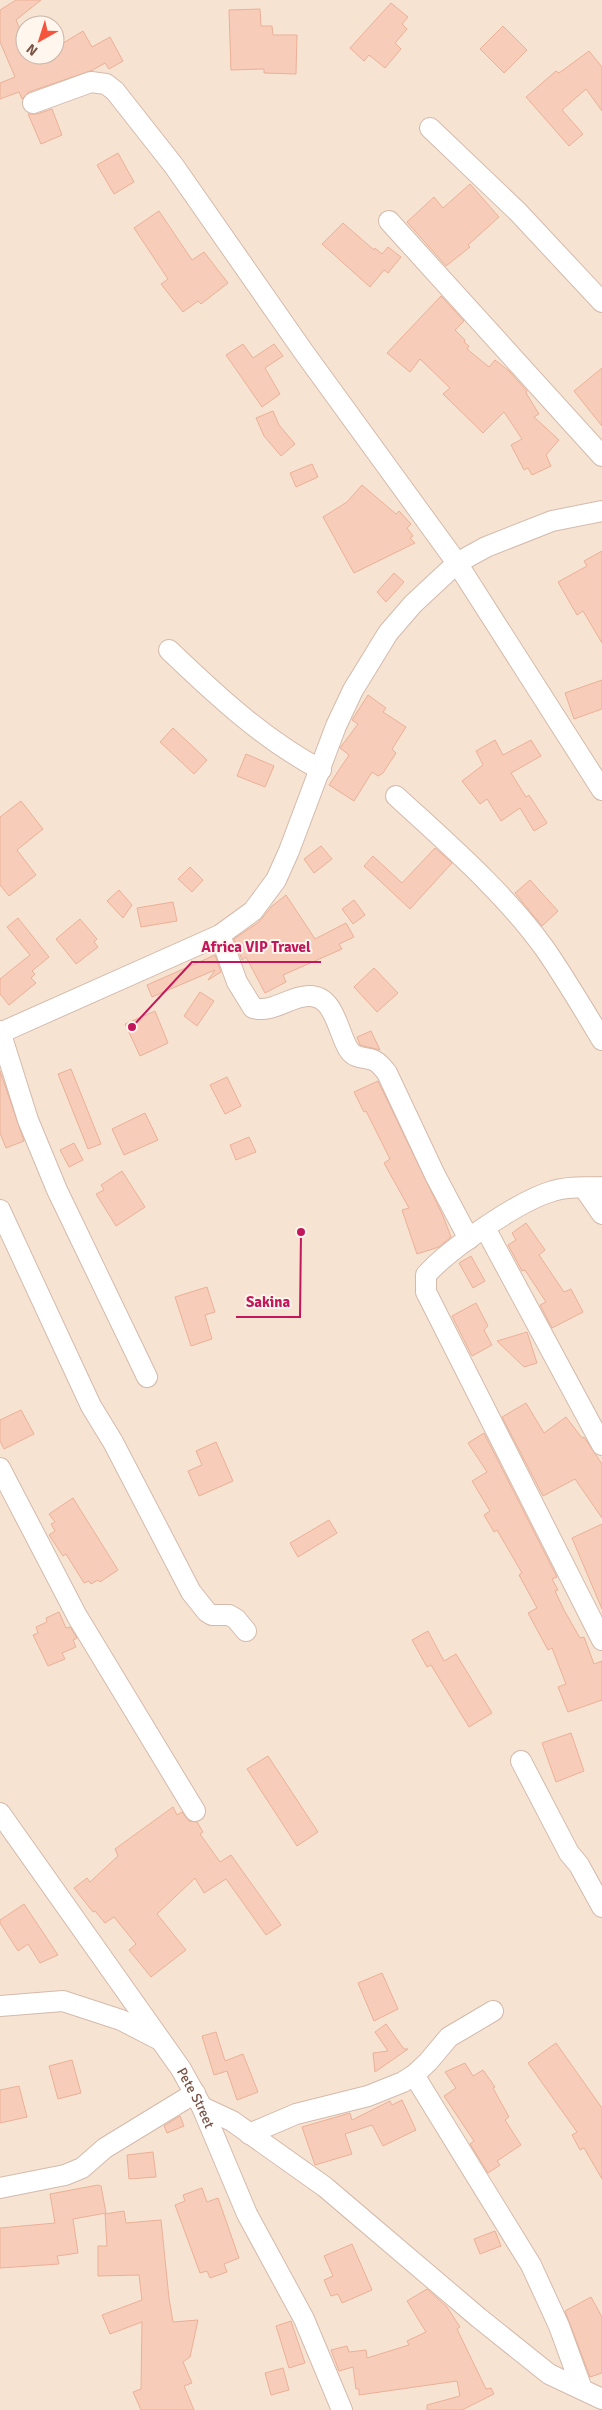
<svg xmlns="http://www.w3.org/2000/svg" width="602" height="2410" font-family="Signika,sans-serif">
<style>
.residential{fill:#f7e3d2;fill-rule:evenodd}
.building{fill:#f7ccb9;stroke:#ebb098}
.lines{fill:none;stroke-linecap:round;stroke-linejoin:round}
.minor-casing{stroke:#d4baac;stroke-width:22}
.minor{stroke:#fff;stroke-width:20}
.labels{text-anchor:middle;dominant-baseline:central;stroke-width:4;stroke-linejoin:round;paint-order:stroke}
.street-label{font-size:14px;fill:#7a5447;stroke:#fff6ed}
.leader{fill:none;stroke:#c2185b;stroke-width:2}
.callout-dot{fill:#c2185b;stroke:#fff6ed;stroke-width:2}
.callout-label{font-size:15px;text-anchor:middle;font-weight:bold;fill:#c2185b;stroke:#fff6ed;stroke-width:4;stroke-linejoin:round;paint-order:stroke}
</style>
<rect width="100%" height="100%" fill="#fff2e4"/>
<path class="residential" d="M0 0H602V2410H0ZM25 25H55V55H25Z"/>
<path class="building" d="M16 0H41L16 20 25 41V55H55V48L83 31 92 47 110 37 123 61 109 69 105 63 93 70 29 92 22 99 19 92 0 99V83L15 77 0 42V10Z
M391 3 408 17 402 24 407 29 395 43 401 49 385 68 369 55 364 61 350 48Z
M260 9 261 26H272L273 35H297L296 74 264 73V69L231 70 229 10Z
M503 26 527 50 504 73 480 49Z
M589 51 602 67V111L586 89 562 110 583 134 569 146 526 97 556 71 559 73Z
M52 109 62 135 41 144 28 114H37Z
M118 153 134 182 114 194 97 165Z
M470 184 499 217 468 245 470 247 446 266 407 222 434 197 443 208Z
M159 211 192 260 204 252 228 283 201 304 198 301 183 312 161 284 168 279 134 228Z
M343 223 374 250 375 248 382 254 388 247 401 257 388 273 384 270 370 287 322 244Z
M441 296 464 321 455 330 465 340 464 342 469 346 467 349 489 367 495 360 509 371 527 391 526 393 539 414 534 417 559 440 546 455 551 466 532 475 528 468 524 470 511 445 522 439 504 412 483 433 443 394 450 388 420 359 410 372 387 353Z
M243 344 253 358 274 344 283 356 265 368 280 394 262 407 226 355Z
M602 368V426L574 391Z
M273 411 279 425 295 444 281 456 264 436 256 418Z
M312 464 318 477 296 487 290 473Z
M362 485 396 514 399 511 411 524 407 528 413 536 410 538 415 543 354 573 323 517 347 502Z
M602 551V643L583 611 577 615 558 582 587 566 584 561Z
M394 573 404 582 386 602 377 592Z
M602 680V709L574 719 565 693Z
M368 695 386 708 383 712 406 727 392 749 396 753 383 773 378 776 372 772 354 801 329 785 349 755 340 748 358 724 352 720Z
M173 728 207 760 194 774 160 742Z
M495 740 503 755 531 740 541 756 511 773 526 797 529 795 547 823 534 831 520 808 501 821 487 799 480 804 462 781 483 765 476 751Z
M246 754 274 766 265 787 237 776Z
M21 801 43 829 17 850 36 875 9 896 0 885V817Z
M321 846 332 859 314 873 304 859Z
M435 848 452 863 410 909 364 866 373 856 402 883Z
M190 867 203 880 192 892 178 879Z
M530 880 558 911 542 926 515 893Z
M119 890 132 905 123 918 107 901Z
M286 895 315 939 346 923 354 937 339 944 342 949 283 975 286 982 265 993 246 957 242 960 234 939 259 922 272 906Z
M354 900 365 915 353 924 342 909Z
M173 902 177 921 141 927 137 908Z
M18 918 49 957 32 971 35 974 31 978 36 983 9 1005 0 994V979L30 955 7 927Z
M80 919 97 939 94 942 98 947 76 964 56 939Z
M215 955 221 972 208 980 215 970 152 997 147 985Z
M374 968 398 993 377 1012 354 987Z
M200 992 214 1001 197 1026 184 1016Z
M155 1011 168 1043 140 1056 125 1024Z
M371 1031 380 1050 360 1045 357 1037Z
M71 1069 101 1144 88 1149 58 1074Z
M0 1071 24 1141 6 1148 0 1133Z
M227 1077 241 1106 225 1114 210 1085Z
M378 1081 443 1216 451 1237 439 1247 417 1254 402 1210 409 1208 384 1163 390 1159 366 1111 364 1112 354 1092Z
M145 1113 158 1140 124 1155 112 1129Z
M249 1137 256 1152 236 1160 230 1145Z
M74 1143 83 1160 69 1167 60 1150Z
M122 1171 145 1207 116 1226 96 1194 104 1190 101 1185Z
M526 1223 545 1250 539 1255 564 1292 571 1289 583 1312 552 1328 540 1305 546 1302 525 1270 522 1271 508 1245 516 1240 512 1233Z
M471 1256 485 1281 473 1288 459 1263Z
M207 1287 215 1312 205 1315 212 1339 191 1346 175 1297Z
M476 1303 488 1326 484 1330 492 1345 472 1356 452 1316Z
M527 1332 537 1363 524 1367 497 1341Z
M526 1403 544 1433 566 1417 582 1438 584 1437 602 1464V1518L575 1479 543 1496 502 1417Z
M21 1410 34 1434 4 1449 0 1441V1420Z
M484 1433 557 1577 552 1579 558 1590 555 1591 564 1610 580 1638 584 1637 594 1664 602 1661V1700L568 1712 558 1687 566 1684 552 1648 548 1650 528 1613 537 1608 519 1575 522 1573 497 1530 494 1532 484 1515 490 1511 472 1481 487 1472 468 1443Z
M216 1442 233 1481 199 1496 188 1471 202 1465 196 1451Z
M73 1498 118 1570 100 1582 98 1580 91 1584 89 1581 84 1583 66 1554 63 1556 49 1535 55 1531 51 1524 55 1522 49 1514Z
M329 1520 337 1533 298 1557 290 1543Z
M602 1524V1609L572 1538Z
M59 1612 66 1628 70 1627 77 1638 73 1640 76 1647 62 1653 65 1659 48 1666 33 1635 38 1633 36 1627 47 1622 46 1618Z
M428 1631 444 1661 456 1654 492 1713 469 1727 431 1665 427 1667 412 1640Z
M571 1733 584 1771 556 1782 542 1743Z
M268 1756 318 1832 297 1846 247 1769Z
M173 1807 177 1815 182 1812 189 1821 197 1822 203 1832 200 1834 220 1862 231 1855 281 1925 266 1935 226 1879 204 1893 195 1878 157 1914 186 1950 151 1977 129 1950 136 1944 114 1917 105 1923 95 1911 93 1912 74 1888 87 1878 90 1882 118 1856 115 1849Z
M24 1904 58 1955 40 1963 28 1944 18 1951 0 1923V1920Z
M382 1973 398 2009 374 2021 358 1983Z
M386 2024 404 2049H408L375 2072 373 2053 388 2051 375 2032Z
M216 2032 225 2061 243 2054 258 2092 237 2100 227 2071 214 2075 202 2036Z
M556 2043 602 2108V2179L584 2148 580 2150 572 2135 577 2132 528 2063Z
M72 2060 81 2093 58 2099 49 2066Z
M465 2063 473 2076 483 2070 495 2087 493 2088 509 2117 505 2120 521 2145 497 2161 500 2165 488 2173 470 2144 474 2141 444 2096 456 2088 445 2072Z
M19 2086 27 2117 0 2123V2090Z
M402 2100 416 2130 383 2146 372 2125 345 2134 352 2154 315 2165 302 2127 350 2113 352 2120 390 2101 392 2105Z
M180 2116 184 2126 167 2133 164 2126Z
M153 2152 156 2177 129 2179 127 2155Z
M98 2185 101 2186 106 2213 73 2219 78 2253 57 2256 59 2264 0 2268V2228L55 2223 50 2194Z
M202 2188 207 2202 218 2198 239 2258 224 2264 227 2272 210 2278 207 2271 200 2273 175 2205 185 2201 183 2195Z
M124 2211 126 2223 161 2220 169 2298 173 2322 198 2320 190 2357 183 2362 192 2383 184 2386 194 2410H141L133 2392 141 2389 142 2322 110 2334 102 2315 142 2300 139 2275 98 2276V2246H107L105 2214Z
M495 2231 501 2246 480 2254 474 2239Z
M352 2244 372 2290 342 2303 338 2294 331 2296 324 2280 333 2276 324 2256Z
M427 2289 447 2307 460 2327 457 2329 486 2389 491 2388 494 2394 462 2410H427V2405L460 2396 457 2381 359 2395V2389H356L353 2367 339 2371 331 2350 347 2346 349 2352 366 2350 367 2358 409 2345 407 2341 426 2332 407 2301Z
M591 2297 602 2317V2373L590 2377 565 2311Z
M291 2321 305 2363 289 2368 276 2326Z
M283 2368 289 2390 271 2395 265 2373Z"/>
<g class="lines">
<g class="minor-casing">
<g id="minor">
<path d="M33 103 91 82 106 84 115 91 174 166 303 351 457 563 602 790"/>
<path d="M430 128 518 212 602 302"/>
<path d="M389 221 602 456"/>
<path d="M169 650C216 695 263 739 321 770"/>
<path d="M396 796C448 844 504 892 545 949 565 978 584 1010 602 1040"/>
<path d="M220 935 237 982 253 1008C274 1013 288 997 308 996 335 994 338 1034 349 1050 355 1059 364 1057 373 1060 379 1062 383 1068 387 1073L435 1175 469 1239"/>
<path d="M0 1031 28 1120 57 1190 147 1377"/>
<path d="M0 1033 220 935 253 911 276 880 289 851 336 726 353 690 388 633 413 604 457 563 486 547 552 521 602 511"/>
<path d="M602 1187C586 1188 568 1186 553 1191 520 1200 449 1249 426 1275V1292L602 1640"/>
<path d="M584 1188 602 1214"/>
<path d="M0 1210 91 1406 113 1442 191 1592 207 1612 212 1615H229L236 1619 246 1631"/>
<path d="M485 1228 602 1445"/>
<path d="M0 1468 77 1616 195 1811"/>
<path d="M521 1761 569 1853 579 1865 602 1907"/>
<path id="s1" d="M0 1813 181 2069 202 2107 247 2214 304 2319 342 2410"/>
<path d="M0 2006 63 2001 121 2020 160 2040"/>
<path d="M414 2075 531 2265 559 2326 582 2389"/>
<path d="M202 2107 232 2121 325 2187 479 2318 549 2374 602 2399"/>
<path d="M249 2134 296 2114 368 2096 403 2082 414 2075 428 2062 449 2037 493 2011"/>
<path d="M0 2188 65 2175 82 2168 105 2148 195 2093"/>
</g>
</g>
<use href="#minor" class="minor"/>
</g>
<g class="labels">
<g class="street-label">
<text stroke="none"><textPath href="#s1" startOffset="346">Pete Street</textPath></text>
</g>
</g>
<path class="leader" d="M132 1027L192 962H321M301 1232L300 1317H236"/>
<g class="callout-dot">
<circle cx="132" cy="1027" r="5"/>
<circle cx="301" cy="1232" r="5"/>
</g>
<g class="callout-label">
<text x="256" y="952">Africa VIP Travel</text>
<text x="268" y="1307">Sakina</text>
</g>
<g transform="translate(40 40) rotate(219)"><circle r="24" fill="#fff6ed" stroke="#cab5ab"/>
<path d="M0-4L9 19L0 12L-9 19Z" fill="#f5553d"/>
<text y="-8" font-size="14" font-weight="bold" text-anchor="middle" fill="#7a5447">N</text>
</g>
</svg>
